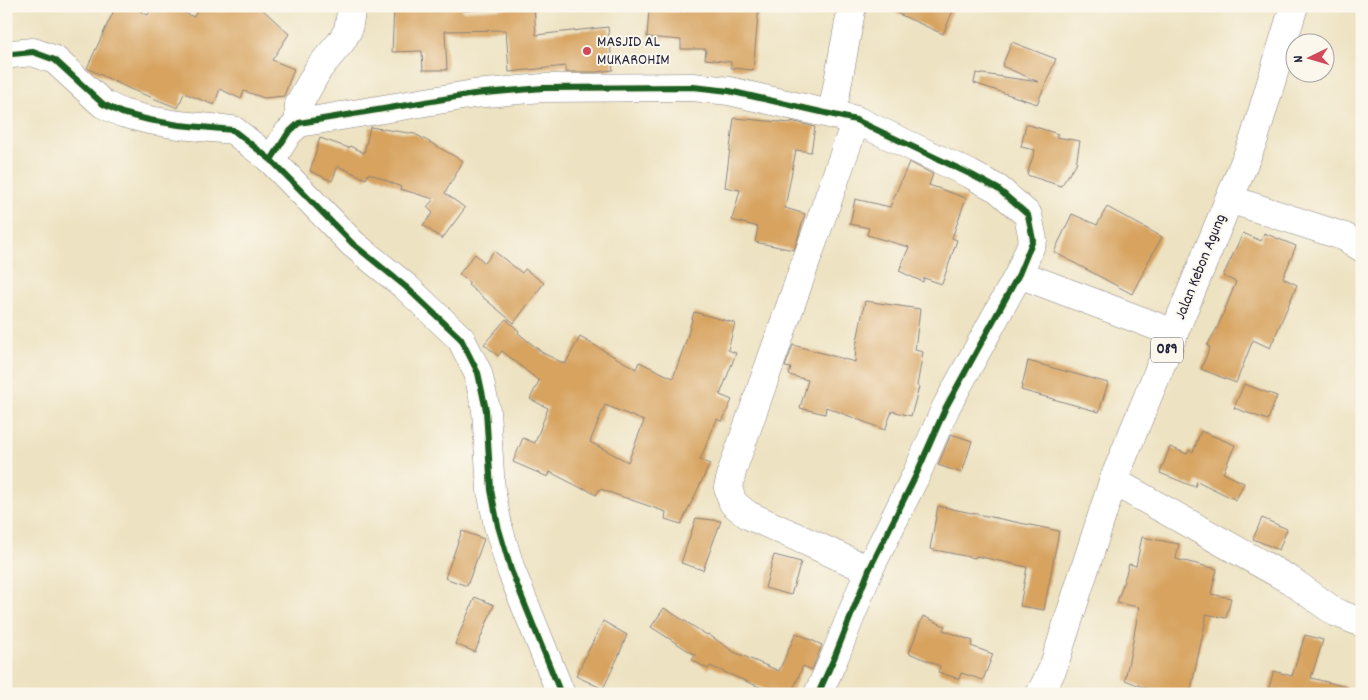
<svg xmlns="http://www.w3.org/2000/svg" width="1368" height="700" font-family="Dekko,sans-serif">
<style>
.building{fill:#d7a35e;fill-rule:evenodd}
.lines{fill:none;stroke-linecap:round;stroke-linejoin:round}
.minor-casing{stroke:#88827e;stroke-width:29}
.major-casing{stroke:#88827e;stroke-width:29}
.minor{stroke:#fff;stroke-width:28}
.major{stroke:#fff;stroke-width:28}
.cycleway-casing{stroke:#fbf7ec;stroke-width:9}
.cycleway{stroke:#1b5e20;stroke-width:6}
.poi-dot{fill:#d1495b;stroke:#fbf7ec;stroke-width:2}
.labels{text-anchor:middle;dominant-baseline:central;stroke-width:4;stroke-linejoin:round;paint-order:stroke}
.shield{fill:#fbf7ec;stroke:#636270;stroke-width:1}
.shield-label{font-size:15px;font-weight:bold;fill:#22223b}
.poi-label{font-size:16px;fill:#22223b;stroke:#fbf7ec;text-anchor:start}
.street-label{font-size:16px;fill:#22223b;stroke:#fbf7ec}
</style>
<rect width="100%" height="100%" fill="#fbf7ec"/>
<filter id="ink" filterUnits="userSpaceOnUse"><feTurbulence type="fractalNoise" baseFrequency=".02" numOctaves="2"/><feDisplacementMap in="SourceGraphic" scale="10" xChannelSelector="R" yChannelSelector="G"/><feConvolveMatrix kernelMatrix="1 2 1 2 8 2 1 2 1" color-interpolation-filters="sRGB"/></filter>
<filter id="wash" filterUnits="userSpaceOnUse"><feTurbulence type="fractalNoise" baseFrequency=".0096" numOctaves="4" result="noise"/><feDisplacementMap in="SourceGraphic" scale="20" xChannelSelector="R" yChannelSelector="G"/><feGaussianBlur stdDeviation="1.12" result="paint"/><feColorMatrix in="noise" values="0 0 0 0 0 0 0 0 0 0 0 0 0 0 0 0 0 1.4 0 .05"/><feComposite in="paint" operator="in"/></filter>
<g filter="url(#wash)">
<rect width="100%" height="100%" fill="#ede2c1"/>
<g id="blocks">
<path class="building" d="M116 6H129L148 15 152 6H168L194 17 199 6H259L289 34 272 60 294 69 284 96 264 98 244 91 241 99 220 89 214 105 184 93 178 108 130 89 87 68Z
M394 6H462V11L534 7 536 35 608 27 613 70 596 72H566V66L509 72 506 30 445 31 447 70H423L422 51 392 52Z
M681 6H759L753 70 731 68V62L705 59 706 49H681V40L647 37 649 10 682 12Z
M881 6H955L943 34Z
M1012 42 1056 59 1037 104 974 83 976 73 1039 82 1002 66Z
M734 118 791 123V121L815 127 811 152 796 150 785 208 805 214 794 250 755 242 758 227 732 220 740 190 725 187Z
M1026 124 1058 134 1056 137 1080 141 1076 164 1061 186 1027 175 1035 150 1021 147Z
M370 127 415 134 463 161 445 193 465 208 442 239 423 225 433 213 427 207 434 199 400 189 401 187 369 173 366 179 338 166 332 181 310 171 320 138 349 148 350 146 364 153Z
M909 162 933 174 929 185 966 198 952 238 957 240 942 284 924 278 923 282 899 271 909 247 867 235 869 228 850 224 855 199 890 207Z
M1107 207 1162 237 1143 271H1144L1132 294 1054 252 1072 214 1097 225Z
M1243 233 1261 241 1264 233 1296 246 1283 278 1297 285 1270 348 1253 340 1236 383 1201 369 1210 347 1207 346 1218 326 1236 282 1223 276Z
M494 251 522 273 525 269 544 283 514 323 468 285 470 283 459 274 475 254 485 263Z
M865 301 920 309 915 350 923 352 917 386 919 387 911 416 892 411 885 430 826 407 825 414 800 408 808 380 789 375 791 368 785 367 793 345 855 362 856 346Z
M694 312 735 323 728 350 736 353 720 395 732 400 722 422 717 419 700 460 710 464 681 524 665 519 666 512 600 489 596 495 584 488 583 489 550 472 548 477 513 462 523 438 535 443 548 408 530 399 539 381 502 351 498 356 484 344 506 319 519 331 518 333 543 353 565 364 580 337 636 369 639 362 673 378 686 341ZM605 405 644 421 628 462 590 442Z
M1028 361 1108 383 1099 412 1021 390Z
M1244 384 1277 396 1268 420 1234 408Z
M1201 431 1235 445 1223 473 1244 483 1236 500 1197 481 1195 487 1160 473 1170 447 1187 454 1189 450 1193 452Z
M951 434 972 441 962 473 938 465Z
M938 506 1059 531 1044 610 1020 606 1027 567 976 556 975 558 930 549Z
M696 518 721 521 703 570 681 563Z
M1262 518 1287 529 1279 550 1253 539Z
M462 531 484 539 467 586 445 578Z
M1142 537 1179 544 1176 559 1217 569 1211 594 1231 598 1226 618 1206 614V619L1190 694H1161L1125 680 1133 641 1139 607 1117 603 1129 564 1136 566Z
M774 555 801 562 791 595 765 588Z
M475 597 494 605 475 652 455 644Z
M664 608 707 635 708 634 734 652 779 671 796 633 822 645 812 670 803 666 791 694H776L710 666 708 669 692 660 695 655 651 627Z
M923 616 945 626 943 630 973 641 971 646 993 654 983 680 961 673 959 679 938 672 940 666 909 653Z
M603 621 627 635 619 655 603 689 576 676Z
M1305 635 1323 640 1311 678 1347 687 1346 694H1267L1274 671 1292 676Z"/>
</g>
</g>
<g filter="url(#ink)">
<use href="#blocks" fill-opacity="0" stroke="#88827e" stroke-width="1"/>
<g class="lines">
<g class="minor-casing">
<path id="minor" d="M6 56 12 54 33 52 55 60 103 104 122 113 149 120 179 125 233 130 271 160 353 244 406 287 461 339 478 373 486 410 491 490 498 526 511 570 561 694
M832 114 852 6
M856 120 733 468 728 488 733 503 748 515 869 570
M299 123V104L319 68 341 42 348 30 352 6
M271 160 288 133 299 123 329 118 474 94 543 88 693 87 729 91 856 120 970 174 998 189 1028 215 1033 240 1019 274 946 407 916 475 869 570 835 656 818 694
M1229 199 1345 237 1362 248
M1019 274 1174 333
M1113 481 1290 580 1335 612 1362 623"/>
</g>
<g class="major-casing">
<path id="major" d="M1040 694 1053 668 1113 481 1254 139 1294 6"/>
</g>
<use href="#minor" class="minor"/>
<use href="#major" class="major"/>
<g class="cycleway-casing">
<path id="cycleway" d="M6 56 12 54 33 52 55 60 103 104 122 113 149 120 179 125 233 130 271 160 353 244 406 287 461 339 478 373 486 410 491 490 498 526 511 570 561 694
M271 160 288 133 299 123 329 118 474 94 543 88 693 87 729 91 856 120 970 174 998 189 1028 215 1033 240 1019 274 946 407 916 475 869 570 835 656 818 694"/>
</g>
<use href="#cycleway" class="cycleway"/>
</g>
</g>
<circle class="poi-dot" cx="587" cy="51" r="5"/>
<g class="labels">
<rect class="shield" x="1151" y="337.5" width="32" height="25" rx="4"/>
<g class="shield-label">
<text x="1167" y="350">089</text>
</g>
<g class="poi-label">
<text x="597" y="42">MASJID AL<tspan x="597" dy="18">MUKAROHIM</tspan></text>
</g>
<g class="street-label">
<text transform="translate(1201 267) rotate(-68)">Jalan Kebon Agung</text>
</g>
</g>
<rect width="1368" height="700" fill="none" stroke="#fbf7ec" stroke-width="25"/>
<g transform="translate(1310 58) rotate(265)"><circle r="24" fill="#fbf7ec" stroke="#a4a2a5"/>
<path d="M0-4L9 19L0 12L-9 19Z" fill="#d1495b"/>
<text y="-8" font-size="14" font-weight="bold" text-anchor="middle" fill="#22223b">N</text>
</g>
</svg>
